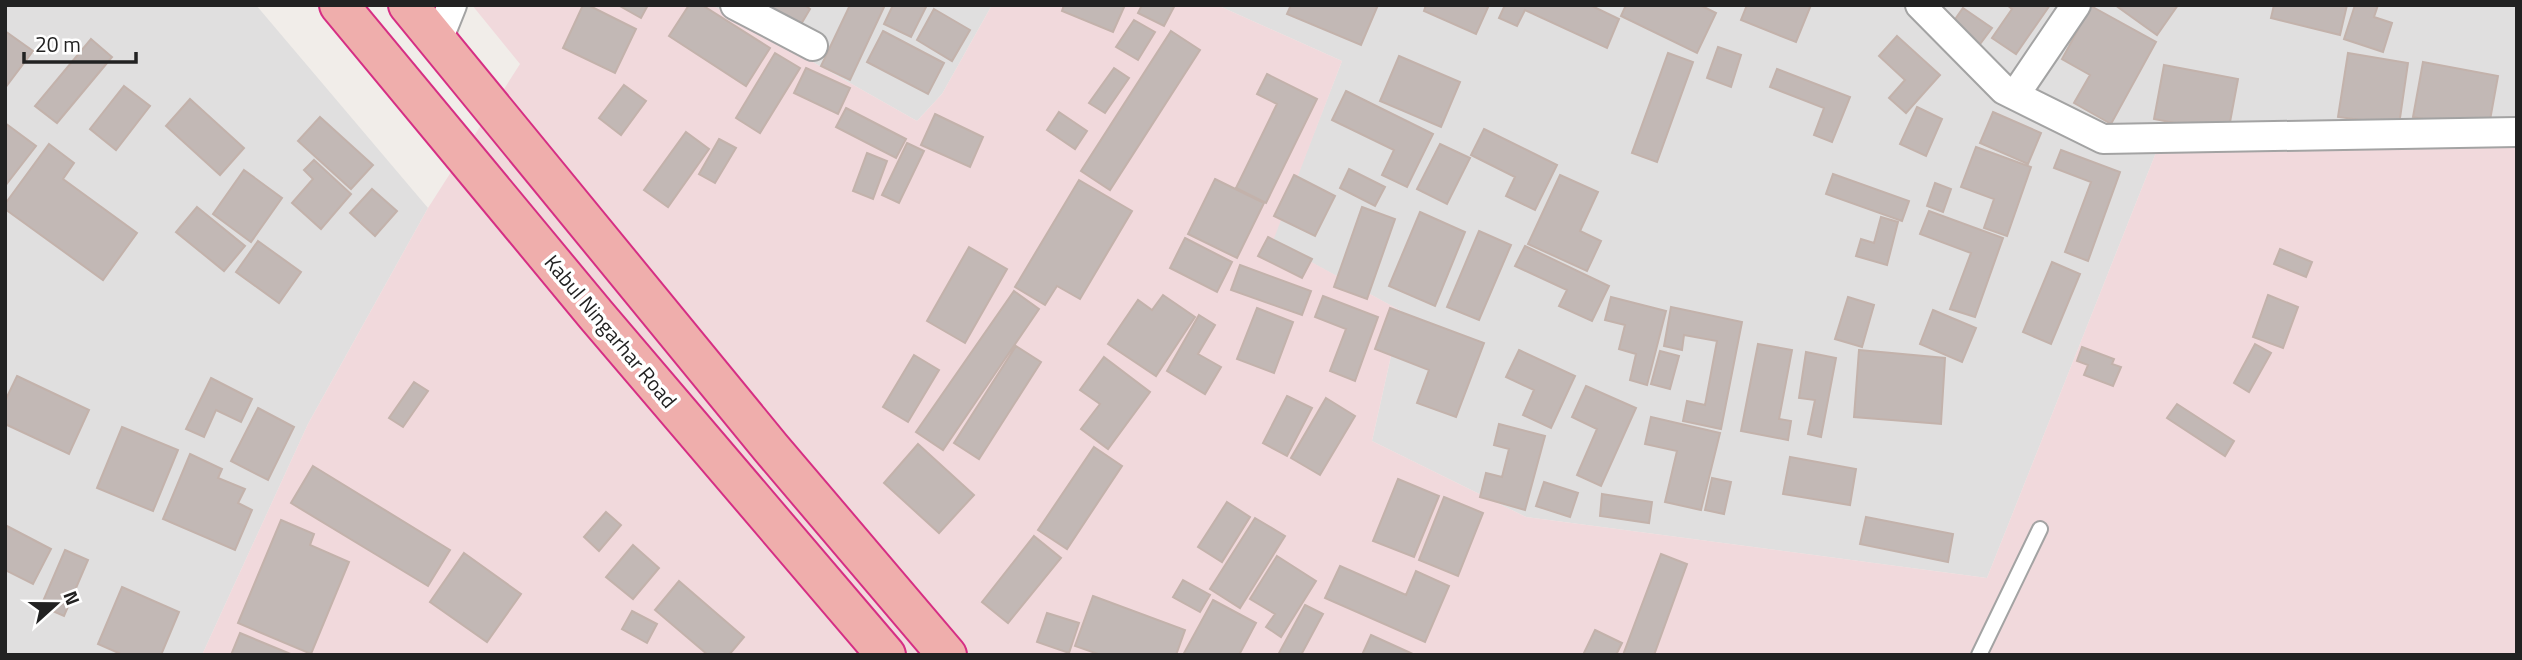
<svg xmlns="http://www.w3.org/2000/svg" width="2522" height="660" font-family="'Titillium Web',sans-serif">
<style>
.residential{fill:#e0dfdf}
.commercial{fill:#f1d9dc}
.building{fill:#c2b8b5;stroke:#c3b2ab;stroke-width:2}
.lines{fill:none;stroke-linecap:round;stroke-linejoin:round}
.service-casing{stroke:#a3a3a3;stroke-width:18}
.minor-casing{stroke:#a3a3a3;stroke-width:32}
.trunk-casing{stroke:#d62f84;stroke-width:42}
.service{stroke:#fff;stroke-width:14}
.minor{stroke:#fff;stroke-width:28}
.trunk{stroke:#efaeac;stroke-width:38}
.labels{text-anchor:middle;dominant-baseline:central;stroke-width:7;stroke-linejoin:round;paint-order:stroke}
.street-label{font-size:21px;fill:#222;stroke:#fff}
</style>
<rect width="100%" height="100%" fill="#f1ede9"/>
<path class="residential" d="M5 5H256L428 208 308 424 202 655 5 653Z
M712 5H992L942 94 917 121Z
M1217 5H2517V137L2159 145 1987 578 1526 517 1372 441 1401 311 1272 241 1342 61Z"/>
<path class="commercial" d="M472 5H712L917 121 942 94 992 5H1217L1342 61 1273 241 1401 311 1372 441 1526 517 1987 578 2159 145 2517 137V655H202L308 424 428 208 520 64Z"/>
<path class="building" d="M583 5H588L636 29 615 73 563 48Z
M618 5H648L641 18Z
M689 5H702L770 48 746 86 669 36Z
M761 5H805L810 9 797 31Z
M850 5H885L850 80 821 66Z
M893 5H927L911 37 884 24Z
M1064 5H1125L1113 32 1062 11Z
M1142 5H1175L1164 26 1138 13Z
M1291 5H1378L1361 45 1287 14Z
M1426 5H1489L1476 34 1424 11Z
M1505 5H1590L1619 19 1607 48 1525 10 1517 26 1499 18Z
M1626 5H1700L1716 13 1697 53 1621 16Z
M1747 5H1811L1796 42 1741 20Z
M2007 5H2050L2016 54 1992 38 2012 9Z
M2115 5H2178L2157 35Z
M2274 5H2347L2340 35 2271 18Z
M2355 5H2378L2374 17 2392 23 2383 52 2344 39Z
M2091 6 2156 42 2111 124 2074 103 2090 75 2062 59Z
M1963 8 1992 28 1977 48 1949 28Z
M934 9 970 30 952 61 917 40Z
M1134 20 1155 32 1138 60 1116 47Z
M5 31 33 51 5 88Z
M883 31 944 63 928 94 867 62Z
M1171 31 1200 50 1110 190 1081 171Z
M1897 36 1940 75 1906 113 1889 98 1905 80 1879 56Z
M91 39 112 57 57 123 35 106Z
M1718 47 1741 55 1731 87 1707 78Z
M775 53 800 68 760 133 736 118Z
M1668 53 1693 62 1657 162 1632 153Z
M2348 53 2408 63 2399 125 2338 117Z
M1399 56 1460 82 1441 127 1380 101Z
M2423 62 2498 76 2488 131 2413 117Z
M2164 65 2238 79 2228 133 2154 119Z
M806 68 850 88 838 114 794 93Z
M1114 68 1129 78 1105 113 1089 103Z
M1777 69 1850 97 1832 142 1814 135 1824 108 1770 87Z
M1267 74 1317 99 1266 203 1236 188 1277 104 1257 94Z
M624 85 646 101 621 135 599 118Z
M124 86 150 106 116 150 90 129Z
M1346 91 1433 134 1407 187 1382 175 1394 150 1332 120Z
M190 99 244 148 220 175 166 126Z
M1917 107 1942 119 1926 156 1900 144Z
M846 108 906 139 896 158 836 127Z
M1059 112 1087 131 1075 149 1047 130Z
M1993 112 2041 133 2028 164 1980 143Z
M935 114 983 137 970 167 921 145Z
M320 117 373 165 351 189 298 141Z
M5 123 36 146 5 186Z
M1484 129 1557 165 1535 210 1506 196 1515 177 1471 155Z
M686 132 709 149 668 207 644 190Z
M719 139 736 148 715 183 699 174Z
M907 143 924 151 899 203 882 195Z
M49 144 74 163 63 179 137 233 103 280 5 209V204Z
M1440 144 1470 158 1447 204 1417 189Z
M1976 147 2031 167 2007 236 1984 228 1994 199 1961 187Z
M2061 150 2120 172 2088 261 2065 252 2091 182 2054 168Z
M867 153 887 161 873 199 853 191Z
M314 160 351 194 321 229 292 203 313 179 304 170Z
M1349 169 1385 187 1375 206 1340 188Z
M244 170 282 198 251 242 213 214Z
M1833 174 1909 201 1902 221 1826 194Z
M1294 175 1335 196 1315 236 1274 216Z
M1560 175 1598 192 1580 231 1601 241 1587 271 1528 244Z
M1215 179 1264 203 1237 258 1188 234Z
M1079 180 1132 211 1080 299 1057 286 1045 305 1015 287Z
M1935 183 1951 189 1943 212 1927 206Z
M372 189 397 211 375 236 350 213Z
M197 207 245 246 224 271 176 232Z
M1362 207 1395 219 1367 299 1334 287Z
M1929 211 2003 238 1975 317 1950 309 1971 253 1920 234Z
M1420 212 1465 232 1435 306 1389 286Z
M1881 217 1898 222 1887 265 1856 256 1861 239 1874 243Z
M1479 231 1511 245 1479 320 1447 307Z
M1268 237 1312 259 1302 278 1258 256Z
M1185 238 1232 262 1217 292 1170 268Z
M258 241 301 272 279 303 236 272Z
M1525 246 1609 286 1592 321 1559 306 1567 290 1515 266Z
M969 247 1007 269 965 343 927 321Z
M2280 249 2312 262 2306 277 2274 264Z
M2052 262 2080 274 2051 344 2023 332Z
M1240 265 1311 291 1302 315 1231 290Z
M1014 291 1039 309 943 450 916 432Z
M1163 295 1195 317 1156 376 1108 344 1138 300 1152 310Z
M2268 295 2298 307 2283 348 2253 337Z
M1323 296 1378 317 1355 381 1330 371 1346 329 1315 317Z
M1611 297 1666 311 1647 385 1630 380 1636 354 1619 349 1625 325 1605 320Z
M1848 297 1874 305 1862 347 1835 339Z
M1671 307 1742 322 1721 429 1683 421 1687 401 1705 405 1717 341 1684 335 1682 350 1664 346Z
M1257 308 1293 322 1274 373 1237 359Z
M1390 308 1484 343 1456 417 1417 403 1429 370 1375 349Z
M1933 310 1976 328 1962 362 1920 344Z
M1199 315 1215 325 1198 354 1221 367 1205 394 1167 371Z
M1758 344 1792 350 1779 419 1791 421 1788 440 1741 431Z
M2255 344 2271 353 2249 392 2234 383Z
M1016 346 1041 362 979 459 954 443Z
M2082 347 2114 359 2112 364 2121 367 2113 386 2084 375 2088 365 2077 361Z
M1519 350 1575 376 1551 428 1523 415 1534 390 1506 377Z
M1859 350 1945 358 1941 424 1854 417Z
M1660 351 1679 356 1670 389 1651 384Z
M1806 352 1836 358 1821 437 1808 434 1815 400 1799 398Z
M914 355 939 370 908 422 883 407Z
M1104 357 1150 392 1108 449 1081 429 1100 404 1080 390Z
M17 376 89 410 69 454 5 424V401Z
M211 378 252 399 241 422 216 410 204 437 186 429Z
M414 382 428 391 403 427 389 418Z
M1586 386 1636 408 1601 486 1577 475 1597 429 1572 417Z
M1287 396 1312 408 1287 456 1263 443Z
M1326 398 1355 416 1320 475 1291 458Z
M2177 404 2234 441 2225 456 2167 418Z
M258 408 294 427 268 480 231 461Z
M1651 417 1720 433 1701 510 1665 502 1677 451 1645 444Z
M1499 424 1545 436 1525 510 1480 497 1486 473 1502 477 1509 449 1494 445Z
M122 427 178 450 153 511 97 488Z
M918 444 974 495 939 533 884 483Z
M1094 447 1122 466 1067 549 1038 530Z
M190 454 222 469 218 478 245 489 238 503 252 510 235 550 163 519Z
M1790 457 1856 469 1850 505 1783 494Z
M313 466 450 550 428 586 291 503Z
M1712 478 1731 482 1724 514 1705 510Z
M1398 479 1439 496 1414 557 1373 541Z
M1544 482 1578 493 1570 517 1536 506Z
M1602 494 1652 502 1649 523 1600 516Z
M1444 497 1483 513 1458 576 1419 560Z
M1227 502 1250 517 1222 562 1198 547Z
M606 512 621 525 599 551 584 537Z
M1866 517 1953 534 1948 562 1860 544Z
M1255 518 1285 536 1240 608 1210 589Z
M281 520 314 534 310 545 349 562 311 654 238 623Z
M5 525 51 549 33 584 5 570Z
M1034 536 1061 558 1008 623 982 602Z
M633 545 659 568 633 599 606 577Z
M65 550 88 560 64 616 41 606Z
M464 553 521 594 487 642 430 602Z
M1661 554 1687 564 1654 655H1623Z
M1277 556 1316 581 1281 637 1266 627 1275 614 1250 599Z
M1340 566 1406 595 1416 571 1449 586 1425 642 1325 598Z
M1183 580 1210 595 1200 612 1173 597Z
M679 581 744 637 729 655H708L655 610Z
M122 587 179 612 161 655H123L98 644Z
M1093 596 1185 630 1176 655H1101L1075 646Z
M1213 600 1256 623 1239 655H1183Z
M1305 605 1323 614 1301 655H1278Z
M632 611 657 624 647 643 622 629Z
M1047 613 1079 623 1069 653 1037 642Z
M1595 630 1622 643 1616 655H1583Z
M240 633 293 655H231Z
M1371 635 1415 655H1362Z"/>
<g class="lines">
<g class="service-casing">
<path id="service" d="M1979 655 2040 529"/>
</g>
<g class="minor-casing">
<path id="minor" d="M735 5 813 46
M1920 5 2004 90 2103 139 2517 132
M438 40 452 5
M2015 95 2076 5"/>
</g>
<g class="trunk-casing">
<path id="trunk" d="M339 5 596 315 886 655
M408 5 771 448 947 655"/>
</g>
<use href="#service" class="service"/>
<use href="#minor" class="minor"/>
<use href="#trunk" class="trunk"/>
</g>
<g class="labels">
<g class="street-label">
<text transform="translate(611 331) rotate(50)">Kabul Ningarhar Road</text>
</g>
</g>
<rect width="2522" height="660" fill="none" stroke="#222222" stroke-width="14"/>
<g transform="translate(56 604) rotate(69)" stroke="#ffffff" stroke-width="5" paint-order="stroke">
<path d="M0-5L12 26L0 18L-12 26Z" fill="#222222"/>
<text y="-10" font-size="19" font-weight="bold" text-anchor="middle" fill="#222222">N</text>
</g>
<path d="M24 52v10h112v-10" fill="none" stroke="#222222" stroke-width="3.5"/>
<text x="35" y="52" font-size="21" fill="#222222" stroke="#ffffff" stroke-width="5" paint-order="stroke">20 m</text>
</svg>
